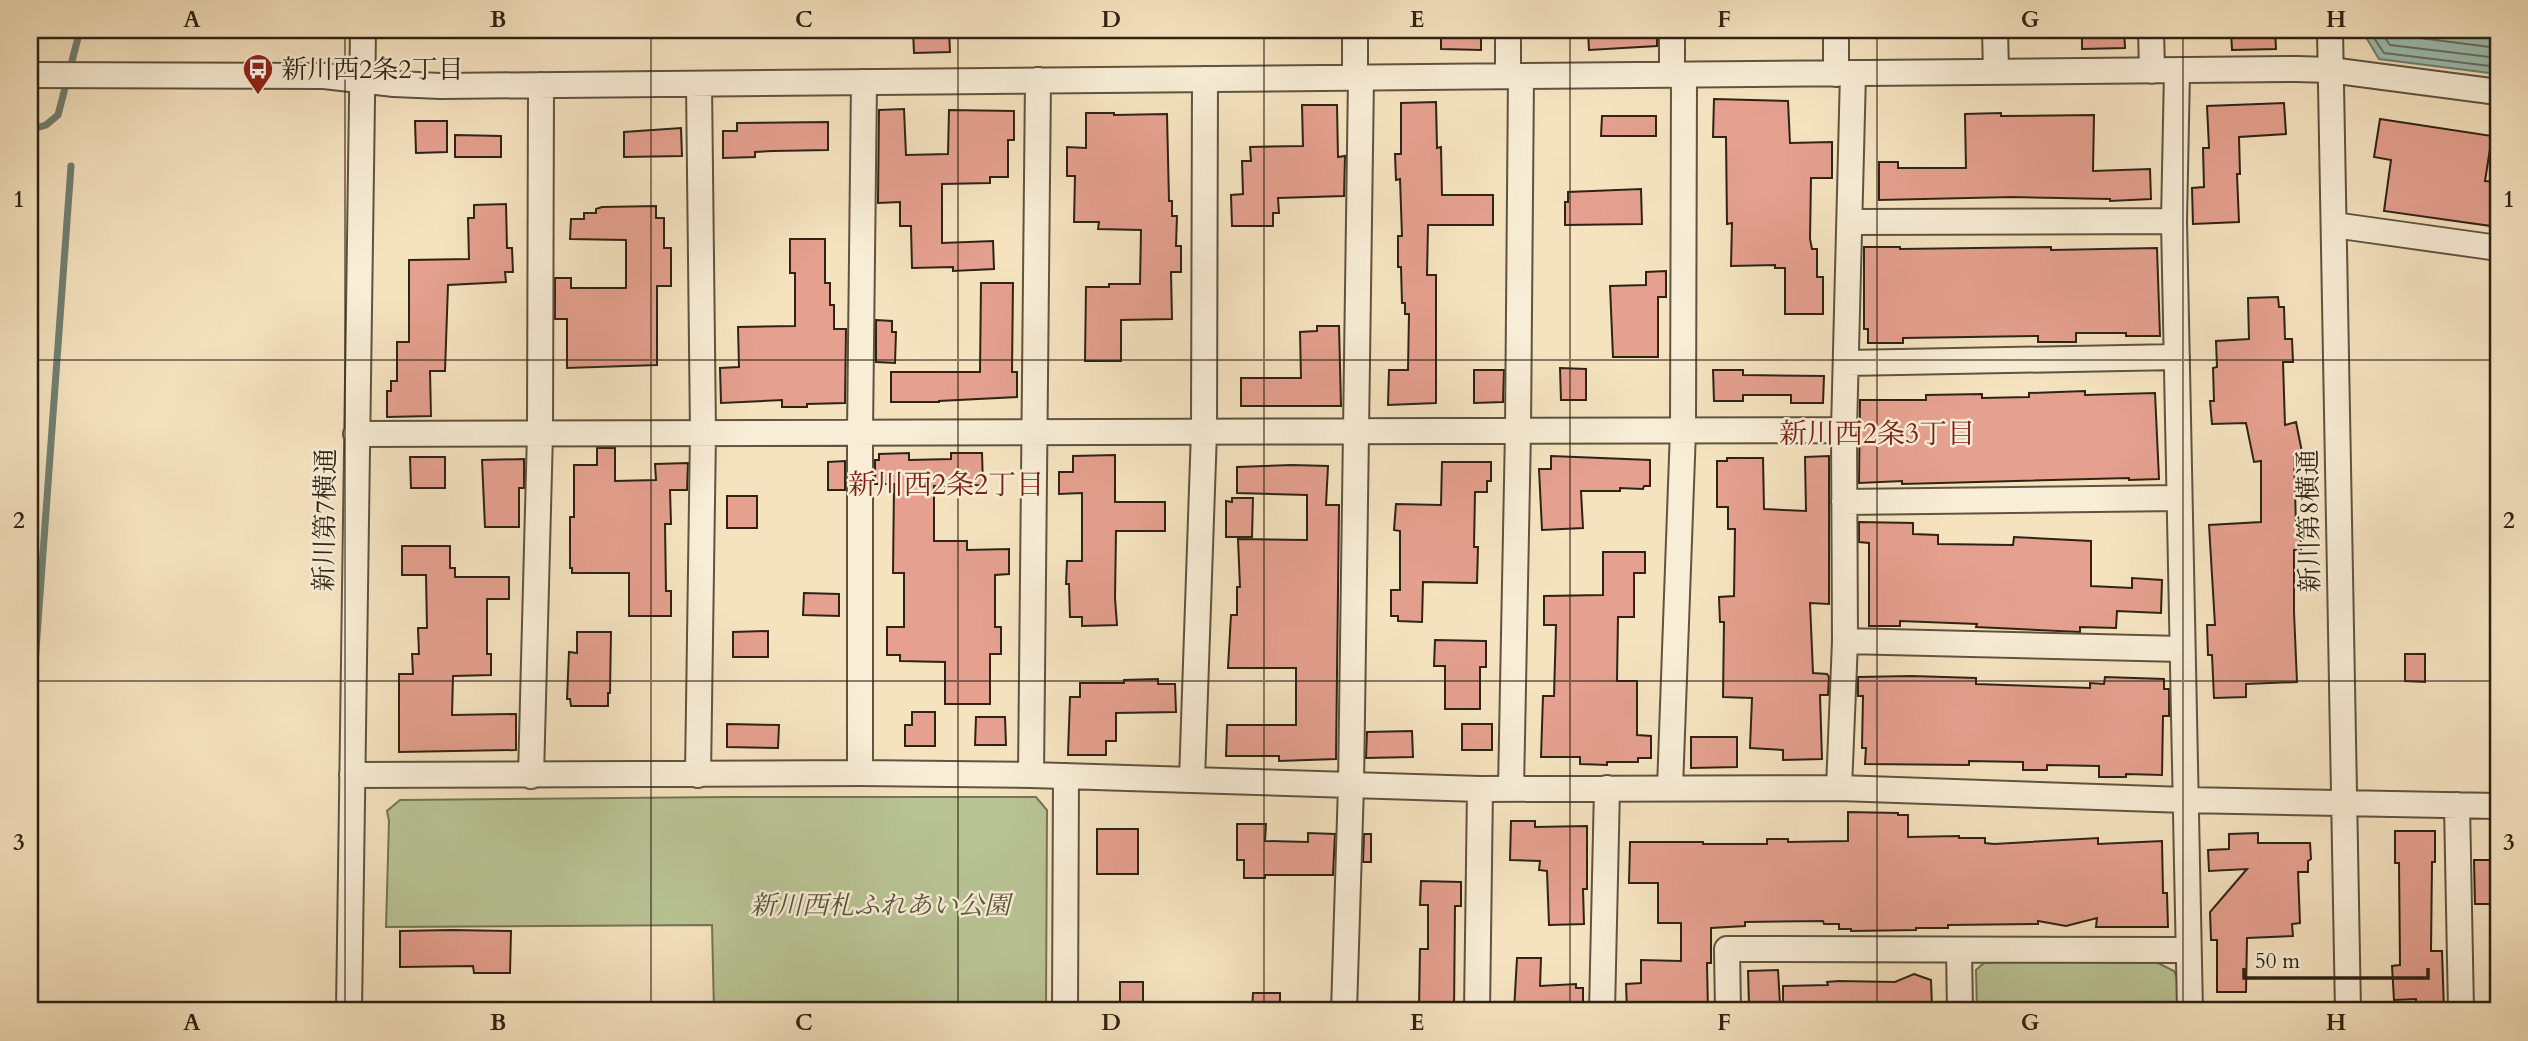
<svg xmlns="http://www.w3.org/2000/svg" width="2528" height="1041" font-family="Cardo,'Noto Serif JP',serif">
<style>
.green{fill:#b9c495;stroke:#747454;stroke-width:2}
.water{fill:#9cbeb2;stroke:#708073;stroke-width:2}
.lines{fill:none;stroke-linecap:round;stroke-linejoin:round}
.shore{stroke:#667063;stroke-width:2}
.stream{stroke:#708073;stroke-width:7}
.building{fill:#e5a08f;stroke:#2f2314;stroke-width:2}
.minor-casing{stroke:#60533f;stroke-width:28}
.minor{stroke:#f8edd6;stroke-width:24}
.grid{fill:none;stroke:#2f2314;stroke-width:2;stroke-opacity:0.55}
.labels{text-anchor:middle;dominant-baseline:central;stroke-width:5;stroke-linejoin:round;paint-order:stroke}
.poi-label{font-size:26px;fill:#2f2314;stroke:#f8edd6;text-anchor:start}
.street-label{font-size:26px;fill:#2f2314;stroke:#f8edd6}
.park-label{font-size:26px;font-style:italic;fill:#58533b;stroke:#f8edd6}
.neighbourhood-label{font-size:28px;fill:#7a1f14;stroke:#f8edd6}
.neatline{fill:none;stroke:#2f2314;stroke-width:2.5}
.grid-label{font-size:23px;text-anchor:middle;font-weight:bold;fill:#2f2314}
</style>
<rect width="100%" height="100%" fill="#f5e3c0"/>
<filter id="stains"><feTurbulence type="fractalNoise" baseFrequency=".00286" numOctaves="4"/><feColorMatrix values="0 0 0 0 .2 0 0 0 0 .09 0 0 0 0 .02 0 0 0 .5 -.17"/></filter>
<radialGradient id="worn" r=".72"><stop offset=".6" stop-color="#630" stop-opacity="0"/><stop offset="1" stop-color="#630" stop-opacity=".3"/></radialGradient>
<path class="green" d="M727 797H1036L1047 810 1046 1011H714L712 925 386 927 389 821 387 811 400 800Z
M2134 951 2174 971 2189 1004V1011H1977L1976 970 1984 963Z"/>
<path class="water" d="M2367 30H2498V74L2379 59 2367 39Z"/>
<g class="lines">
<path class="shore" d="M2374 30V38L2384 53 2498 67
M2382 30 2383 35 2390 45 2498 58
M2393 30 2396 35 2498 48"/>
<path class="stream" d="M30 130 46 125 58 115 80 30
M30 733 71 166"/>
</g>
<path class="building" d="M913 30H949L950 52 914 53Z
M1441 30H1481V50L1441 49Z
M1588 30H1657V46L1589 50Z
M2082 30H2124L2125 48 2082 49Z
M2231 30H2275L2276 49 2232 50Z
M1714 99 1788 101 1790 143 1832 142V178H1811L1810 239 1812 249H1817V277H1823V314H1785V268H1775V265L1731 266 1732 223 1727 224 1726 137H1713Z
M1436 102 1437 148 1441 147 1442 195H1493V225H1428L1427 275H1436V403L1388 405 1389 370H1408L1409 314H1405V303H1402L1401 267H1398V236H1402L1400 179 1396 180 1395 154H1401V103Z
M2284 103 2286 134 2239 137 2240 174H2237L2239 222 2193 224 2192 188 2204 187 2203 148H2209L2207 106Z
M1302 105H1337L1338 157 1345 156 1344 196 1278 198 1279 213H1273V226H1232L1231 195 1243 194 1242 161H1251L1250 147 1303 146Z
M904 109 906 155 948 154 949 110 1014 111V140H1008V177H990V183L942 184V243L993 241 994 269 953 271V267L912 268 911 226H900V202L878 203 879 110Z
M1086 113H1114V115L1167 114 1169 201H1172V216H1177L1176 246H1181V272H1171L1172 319 1121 320V361H1085L1086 287H1109V284H1140L1141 230 1098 229 1099 222H1074L1075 176H1067V147L1086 148Z
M2001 113V116L2094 115 2093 171 2150 169 2151 199 2110 201V199L2013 197 1879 200V162H1898V168H1966L1965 114Z
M1602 116H1656V136H1601Z
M2380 119 2492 136 2485 181 2498 182V227L2384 211 2391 160 2374 157Z
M415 121H447V152L416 153Z
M828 122V150L773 151 755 152V157L723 158V131H737V123Z
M681 128 682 156 624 157V132Z
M455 135 501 136V157H455Z
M1641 189 1642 224 1565 225V202H1568V192Z
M506 204 507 248H512L513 272H505L506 282 448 285 445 371H430L431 416 387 417V391H391V381H397V342H409V260L469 259 468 218H474V205Z
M656 206V218H664V248H671V286H657V365L567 368V319H555V278H571V288H626V240L570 239 571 219H584V213H596V209L602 207Z
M790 239H825V283H830V305H834V329H846L845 403 807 404V407H782V400L721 403 720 368 739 367 738 327 795 326V273H790Z
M1864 247H1900V249L2051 247V250L2157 248 2160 336H2126V333H2076V342H2038V336L1903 338V343H1868V329H1864Z
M1666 271V297H1658V357H1613L1610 286 1646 285V272Z
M981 283H1013L1012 372H1017V397L939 401V402H891V372H980Z
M2278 297 2279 307H2284L2285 339H2292L2293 362H2283L2285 425 2296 422 2302 452 2294 453 2296 527H2301V550H2294V612L2297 682 2246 684V697L2214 698 2212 655H2208L2207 625H2215L2209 525 2261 522V461L2254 462 2246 423 2212 424 2210 401H2214L2213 368 2217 367 2216 341 2249 339 2248 298Z
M876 320 892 321V332H896L895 363 876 362Z
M1317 326H1339L1341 406H1241V378H1301L1300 332 1317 331Z
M1560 368 1586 369V400H1561Z
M1474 370H1504L1503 402 1474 403Z
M1713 370H1743V375L1824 376 1823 403H1791V395H1743V401H1714Z
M2085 391V395L2155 393 2159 479 2129 480V478L1902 484V481L1859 483 1860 400H1926V395L1982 394V398L2029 397V393Z
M597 448H615V481L656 480 655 464 688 463 687 490H670L671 524H665L666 591H671V616H629V573H572V568H570V517H574V465H597Z
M909 453V460L951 459V453H982L983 485 934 486V541H967V550L1009 549V574L995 575V627H1001V654H990V704H945V662L900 661V655H887V627H904V573H893L894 484H875V460H879V454Z
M1115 455V502H1165V531H1116L1115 598 1117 625 1082 626V617H1070L1069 584H1066L1067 561H1082V493L1059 494V472H1073V456Z
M1551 456 1650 460V486H1644L1643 489 1620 488V491H1581L1583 528 1542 530 1539 469H1551Z
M1829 456V604L1810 603 1813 673 1827 674 1829 677 1828 695H1820L1822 759 1783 760V750L1750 748 1752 698 1723 697 1724 622H1720L1719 597 1734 596 1735 529H1728V507H1717V461H1727V458H1763L1764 509 1806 511 1805 457Z
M410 457H445V488H411Z
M524 459V488H519V527H485L482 460Z
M845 461V490H828V462Z
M1442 462H1491V481H1487V492H1475L1474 547H1478L1477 583 1423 582 1422 622 1398 621V616H1391V590H1400V531L1394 530 1396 504 1441 505Z
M1291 465 1328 466 1326 505H1339L1336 759 1279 761V756H1226L1227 725H1296V668H1228L1231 615H1237V587H1240L1238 539 1307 540V495L1237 493V467Z
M727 496H757V528H727Z
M1232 498H1253L1252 537H1226V501L1232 502Z
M1859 522 1913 523V534L1938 535V544L2013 545 2014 537 2091 541V586L2132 588V578L2162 580 2161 613 2117 611 2116 628 2080 627V632L1976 627 1977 624 1900 621V626H1869V543L1859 542Z
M402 546H450V568H455V577H509V599H487V654H491V675L453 676 452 715 516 714V750L399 752V674H413L412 654H419L418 628H427L426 575H402Z
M1603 552H1645V573H1634V617H1618L1617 681H1637V735L1651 736V758H1638V762H1607V765L1580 764V757H1541L1543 696H1554L1556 625H1544V596L1603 595Z
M804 593 839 594V616L803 615Z
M768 631V657H733V632Z
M577 632H611L610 693H608V706H571L570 699H567L569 652 577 653Z
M1435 640 1486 641V667H1480V709H1445V666H1434Z
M2405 654H2425V682L2405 681Z
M1912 676 1976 678V684L2090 688V683L2104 684 2105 677 2164 679V689H2169V716H2163L2162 775 2126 774V777H2099V766L2047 765V770H2023V762L1969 761V765L1865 764 1866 748H1862L1863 696H1858V677Z
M1158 679V684H1175L1176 712 1116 713V741H1106V755H1068L1070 697H1080V683H1124V680Z
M912 712H935V746H905V725H912Z
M976 717H1005L1006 745H975Z
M727 724 779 725 778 748 727 747Z
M1462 724H1492V750H1462Z
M1412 731 1413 757 1366 758 1367 732Z
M1691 737H1737V767L1691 768Z
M1848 812 1898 813V815H1908V837L1959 836V838H1985V843L1994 844 2098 838V844L2162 841 2163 893H2167L2168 927H2096L2097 918 2066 926 2038 921V924L1948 925V928H1916V930L1851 931V929H1839V924H1824L1823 921 1745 922V926L1711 928V963H1707L1708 1011H1627L1626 984 1641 983V960L1681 961V923H1658V883H1629L1630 842H1703V844H1767V839H1788V842L1848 841Z
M1511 821H1535V827L1587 826V889H1583L1584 924 1549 925 1547 871 1539 870 1540 861 1510 860Z
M1237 824H1266L1265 841 1308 842V833L1335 834 1333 875H1265V878H1244V860H1237Z
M1097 829H1138V874H1097Z
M2395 831H2435V862H2432L2431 951H2442L2444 1011H2416V999L2394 1000 2392 966 2400 965 2399 863H2395Z
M2258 833V843H2310L2311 859 2308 861V872H2298L2300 923 2292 924 2293 936 2247 938 2246 992H2217V940H2211L2210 912 2247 869 2209 871 2208 850 2229 849V834Z
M1364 834H1371V862H1363Z
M2474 860H2498V904H2475Z
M1421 881 1461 882V906H1455L1454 1011 1419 1009 1420 949H1428V905H1420Z
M451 930 511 931 510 973H474L473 966 400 967V931Z
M1517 958H1541L1540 986 1576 984V988H1583V1011H1514Z
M1778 970 1780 1004 1749 1005 1748 971Z
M1914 974 1931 980 1932 1008 1783 1011V986L1828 985 1827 982 1839 981 1895 982Z
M1120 982H1143V1011H1120Z
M1253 993H1280V1011H1252Z"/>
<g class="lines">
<g class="minor-casing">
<path id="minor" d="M1508 30V76
M1836 30V74
M1995 30 1996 72
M2151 30 2152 71
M2330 30 2348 1011
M2177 71 2174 221 2190 1011
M30 75 324 76 394 84 441 86 2296 69 2330 70 2498 92
M1672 75V30
M1355 77V30
M1851 222 2174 221
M2334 225 2498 248
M1846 363 2177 357
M356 434 1844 430
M1844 502 2179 498
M1845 641 2182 649
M860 773V432L864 82
M352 775 860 773 1031 775 1480 789 1839 788 2185 800 2498 806
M698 775 703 433 699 84
M1031 775 1038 80
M531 776 540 433 541 85
M1192 780 1204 431 1205 79
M1670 788 1683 430 1684 75
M1839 788 1845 641 1844 430 1853 73
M1511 789 1518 430 1521 76
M2457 805 2461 1011
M1959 950 1960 1011
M349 1011 363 30
M1065 1011 1066 776
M1344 1011 1351 785 1361 78
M1477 1011 1480 789
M1602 1011 1607 788
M1728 1011 1727 949 2188 950"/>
</g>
<use href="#minor" class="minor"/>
</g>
<path class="grid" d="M345 30V1011M651 30V1011M958 30V1011M1264 30V1011M1570 30V1011M1877 30V1011M2183 30V1011M30 360H2498M30 681H2498"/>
<defs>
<g id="bus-pin" transform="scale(1.575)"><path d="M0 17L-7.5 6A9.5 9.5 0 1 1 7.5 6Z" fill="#8f2418" stroke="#f8edd6"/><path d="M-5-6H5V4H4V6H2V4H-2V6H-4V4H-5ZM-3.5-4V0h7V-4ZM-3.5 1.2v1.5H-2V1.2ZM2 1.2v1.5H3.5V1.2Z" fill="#fff"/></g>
</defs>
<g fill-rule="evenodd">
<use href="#bus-pin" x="258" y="69"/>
</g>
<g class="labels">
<g class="poi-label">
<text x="281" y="69">新川西2条2丁目</text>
</g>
<g class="street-label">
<text transform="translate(325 520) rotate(-89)">新川第7横通</text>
<text transform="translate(2309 521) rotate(-91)">新川第8横通</text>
</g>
<g class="park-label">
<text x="880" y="905">新川西札ふれあい公園</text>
</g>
<g class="neighbourhood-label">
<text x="1877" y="434">新川西2条3丁目</text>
<text x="946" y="485">新川西2条2丁目</text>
</g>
</g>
<rect width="2528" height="1041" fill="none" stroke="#f5e3c0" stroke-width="77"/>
<path d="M2244 968v10h184v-10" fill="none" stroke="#2f2314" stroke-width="3.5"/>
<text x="2255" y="968" font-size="21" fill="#2f2314" stroke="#f8edd6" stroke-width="5" paint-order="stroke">50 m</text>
<rect x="38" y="38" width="2452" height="964" class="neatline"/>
<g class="grid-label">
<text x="192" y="27">A</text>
<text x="498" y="27">B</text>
<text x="804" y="27">C</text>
<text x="1111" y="27">D</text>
<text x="1417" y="27">E</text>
<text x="1724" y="27">F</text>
<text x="2030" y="27">G</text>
<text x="2336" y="27">H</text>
<text x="19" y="207">1</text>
<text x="2509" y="207">1</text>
<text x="19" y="528">2</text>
<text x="2509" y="528">2</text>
<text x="19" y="850">3</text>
<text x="2509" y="850">3</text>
<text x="192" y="1030">A</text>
<text x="498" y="1030">B</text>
<text x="804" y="1030">C</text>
<text x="1111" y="1030">D</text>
<text x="1417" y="1030">E</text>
<text x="1724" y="1030">F</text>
<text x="2030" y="1030">G</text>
<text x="2336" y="1030">H</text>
</g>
<rect width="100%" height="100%" filter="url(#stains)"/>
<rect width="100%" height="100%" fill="url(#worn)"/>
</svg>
